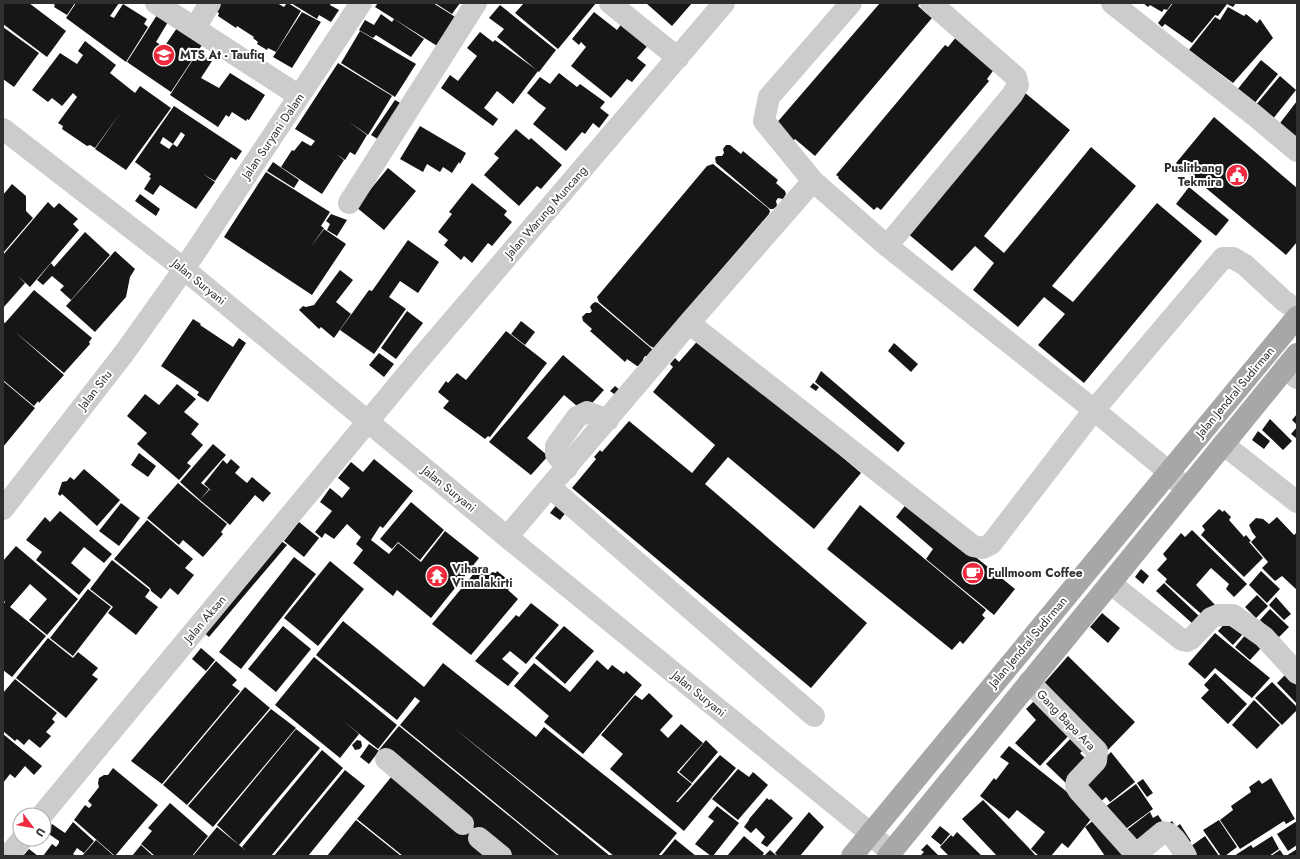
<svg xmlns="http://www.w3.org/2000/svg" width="1300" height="859" font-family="Jost,sans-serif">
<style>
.building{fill:#161616;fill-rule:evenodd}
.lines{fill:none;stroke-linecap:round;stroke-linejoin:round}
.minor{stroke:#ccc;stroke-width:22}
.major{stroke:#a7a7a7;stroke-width:22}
.labels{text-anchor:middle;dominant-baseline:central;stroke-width:4;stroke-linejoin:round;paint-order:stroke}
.poi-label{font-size:12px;font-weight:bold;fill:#2f2f2f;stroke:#fff;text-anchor:start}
.street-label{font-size:12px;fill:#2f2f2f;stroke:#fff}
</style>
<rect width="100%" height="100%" fill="#fff"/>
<path class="building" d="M3 3H29L66 31 47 57 3 24Z
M52 3H75L67 15 54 7 55 5Z
M76 3H119L110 16 114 18 123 4 147 19 144 24 148 27 126 62 66 18Z
M211 3H277L284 7 287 3H288L301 11 276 52 268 48 267 50 257 44 258 42 253 38 254 37 237 26 236 28 218 16 219 13 209 7Z
M291 3H331L330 5 339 10 331 22 319 15 317 19Z
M378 3H433L460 20 442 49 375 7Z
M435 3H460L452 14Z
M524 3H596L558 49 515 13Z
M646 3H692L672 26Z
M880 3H920L918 6 932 18 815 156 795 139 792 142 774 126Z
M1143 3H1172L1167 10 1164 9 1162 12 1150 5 1148 7Z
M1173 3H1236L1233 7 1227 4 1218 16 1215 15 1192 43 1165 24 1162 27 1158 23Z
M500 5 556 50 539 72 497 37 504 29 489 18Z
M1228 7 1244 16 1246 14 1257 23 1260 19 1273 38 1233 83 1189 50 1215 17 1220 20Z
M302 12 321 22 292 68 273 57Z
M594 12 617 30 623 22 649 44 637 58 646 65 632 82 627 79 611 98 571 66 586 47 581 42 579 45 572 39Z
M381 14 392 22 394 19 424 39 411 57 376 35 373 38 359 30 365 20 374 25Z
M157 15 168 22 156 42 164 47 177 28 202 45 171 92 127 62Z
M3 27 39 53 14 87 3 79Z
M360 31 416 64 395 97 341 63Z
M480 32 493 42 495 40 538 71 513 104 497 91 484 108 498 119 493 126 441 88 450 75 458 81 477 56 467 48Z
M957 36 995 68 987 79 989 81 881 210 877 207 874 210 838 178 839 177 836 175 945 45 948 47Z
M85 41 116 65 110 73 135 93 140 86 171 108 126 170 95 149 121 112 95 148 90 145 87 146 62 129 63 126 58 123 77 97 73 93 62 106 52 98 48 102 32 90 60 53 77 64 83 55 78 51Z
M198 52 212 61 201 78 219 88 230 73 265 95 249 120 247 119 246 121 232 112 229 117 226 115 218 127 170 95Z
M1261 60 1278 74 1254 104 1237 90Z
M338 63 392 96 368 135 348 121 367 135 355 155 350 152 345 160 336 154 344 160 322 194 281 167 292 150 294 151 302 141 311 146 315 141 295 129Z
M559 73 577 87 580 84 605 102 600 108 609 115 599 128 593 123 585 134 582 132 566 151 533 124 546 108 539 103 544 96 539 103 527 93 540 77 550 84Z
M1280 76 1296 90 1272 120 1255 106Z
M1024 92 1070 130 984 236 1004 253 1091 147 1136 186 1052 286 1073 302 1157 203 1202 241 1084 383 1038 345 1065 314 1044 297 1018 327 973 290 994 263 975 246 952 271 906 232Z
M395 100 404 105 381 141 371 135Z
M1297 101V149L1274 131Z
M174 106 242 151 236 160 231 157 215 181 203 174 215 182 196 209 160 185 153 195 144 189 151 178 149 177 151 174 135 162ZM181 132 185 135 177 147 173 144ZM163 137 173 144 169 149 160 143Z
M1214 117 1297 188V242L1286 255 1176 163Z
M420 126 466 153 460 164 459 162 452 173 443 167 440 172 427 164 423 172 400 159Z
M516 129 529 140 531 138 562 165 541 189 537 186 519 206 484 175 499 158 494 154Z
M726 145H730L741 154 743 151 778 180 776 183 785 191 786 194 783 199 778 198 776 201 777 205 776 207 773 209H770L716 163 715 158 717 156H722L724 153 723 149Z
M273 162 299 180 294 188 267 171Z
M713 164 768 208 770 211 769 214 654 348 650 346 599 302 597 297 707 166Z
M388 168 416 191 384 230 356 207Z
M266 172 330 212 321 226 324 228 310 248 324 229 346 244 312 295 224 237Z
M472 183 507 211 504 215 512 222 492 246 488 243 472 263 464 256 461 260 444 245 448 240 438 232 452 214 449 212Z
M12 184 26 196V211L33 218 3 253V195Z
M1189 187 1229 220 1216 236 1176 204Z
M140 194 160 209 156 216 135 201Z
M48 202 54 208 59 203 78 219 73 224 79 230 30 287 17 275 25 283 3 308V255Z
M331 214 347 220 337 236 327 230 330 224 326 221Z
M85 232 110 255 71 300 60 290 64 286 52 276 43 285 37 280 51 263 54 267Z
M408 240 439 262 418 293 400 281 389 297 406 309 374 354 340 330 369 290 372 291Z
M115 251 135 269 130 277 126 297 95 332 66 306Z
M340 270 353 280 336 302 351 314 334 338 321 327 319 329 299 310 303 306 306 307 314 305Z
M34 290 92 338 89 342 90 344 64 373 14 331 64 375 39 403 38 401 34 406 3 380V322L5 323Z
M595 302 598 303 652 349 653 352 649 357 645 356 643 359 644 363 642 366H637L627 359 625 362 590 331 592 329 583 321 582 317 586 313H590L592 311 590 307 592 304Z
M407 311 423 323 396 359 381 348Z
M193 319 201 324 200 325 233 347 239 338 246 343 208 402 197 395 199 392 161 366Z
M521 321 535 332 525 345 511 334Z
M506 331 547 363 490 437 488 436 485 439 443 408 449 401 438 392 446 381 448 383 457 373 466 380Z
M701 337 861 473 814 529 728 457 705 484 867 623 811 688 572 488 596 459 594 457 600 450 602 452 629 421 692 473 715 445 653 392 673 367 670 364 675 358 679 362Z
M894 343 918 364 911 372 888 351Z
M379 353 394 364 384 377 369 365Z
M563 355 604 390 584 412 564 395 527 438 548 456 531 475 489 442Z
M821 371 905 443 898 452 815 382Z
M3 381 35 408 3 447Z
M813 383 819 387 816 391 810 387Z
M177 384 196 399 184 412 199 424 191 434 203 445 187 463 191 466 179 480 137 444 147 433 127 416 145 394 159 405Z
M615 386 620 390 617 396 610 391Z
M1297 414V425L1292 420Z
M1270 419 1292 441 1283 450 1262 430Z
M1297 427V439L1291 434Z
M1258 431 1270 441 1264 449 1252 440Z
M213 444 226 455 201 483 209 489 200 500 180 482Z
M139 453 156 466 148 477 131 465Z
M231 459 240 467 235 473 247 483 252 477 271 493 263 502 255 495 230 525 200 500 210 489 212 491 204 484 223 460 227 464Z
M374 459 413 491 383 528 380 526 371 540 389 554 398 543 421 562 445 531 479 558 431 618 397 590 393 596 353 563 363 550 356 544 361 537 347 524 334 539 325 533 322 538 315 532 332 511 320 502 330 488 342 498 350 488 338 478 351 462 363 472Z
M84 469 120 500 97 526 62 494 60 496 58 494 62 482 67 481 70 477 74 480Z
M178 483 227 524 221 532 223 534 203 557 183 540 179 545 147 518Z
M411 502 444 530 420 560 398 542 392 549 380 539Z
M908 502 1015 589 994 615 926 559 933 549 896 517Z
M121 503 140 518 119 546 99 531Z
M558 503 567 511 560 520 550 513Z
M860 505 986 610 982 615 985 618 963 644 960 641 952 650 827 549Z
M1219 509 1223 512 1224 510 1231 517 1229 520 1244 537 1246 535 1251 541 1249 542 1263 558 1244 577 1201 535 1205 530 1202 526Z
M60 511 112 554 104 563 84 547 71 563 91 580 79 595 36 560 42 552 26 540 45 517 50 522Z
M1277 517 1294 535 1297 532V590L1282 576 1275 581 1262 568 1268 562 1251 542 1256 537 1252 532 1249 525 1256 518 1263 519 1269 524Z
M147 520 193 559 185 568 194 575 178 595 170 588 161 599 151 591V590L150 588 114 559Z
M299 522 319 538 304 557 284 541Z
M1192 530 1247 584 1234 597 1226 589 1229 584 1211 568 1196 585 1217 607 1207 619 1165 582 1167 579 1157 570 1167 559 1163 554 1181 533 1185 537Z
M278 539 287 545 209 637 201 630Z
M16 546 78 599 47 635 29 620 47 599 30 584 10 607 46 636 12 677 3 670V605L5 602 3 600V561Z
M294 557 316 574 241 669 219 652Z
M112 560 150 590 145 597 158 607 136 635 108 613 113 607 90 589Z
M330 561 364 589 318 646 284 618Z
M480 566 490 575 492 572 496 573 497 571 511 582 510 584 511 587 508 590 518 599 471 655 432 624Z
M1141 569 1149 576 1143 584 1135 577Z
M1261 571 1280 589 1267 603 1249 585Z
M1164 583 1200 617 1193 624 1156 591Z
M88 589 111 607 73 656 50 638Z
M1257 595 1268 606 1256 618 1245 607Z
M1276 597 1291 614 1284 620 1269 605Z
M531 603 559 625 526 664 510 651 502 659 519 673 508 686 475 661 516 615 519 617Z
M1270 609 1289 627 1278 638 1260 620Z
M1102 613 1120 628 1108 643 1090 627Z
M1228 620 1243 634 1233 645 1218 631Z
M343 621 424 687 443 663 536 737 544 727 677 833 658 856H614L454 728 610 856H560L400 725 420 701 415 697 397 720 316 655Z
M283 626 311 649 276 692 248 669Z
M564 626 594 651 565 684 535 658Z
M1215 633 1270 678 1252 698 1215 668 1205 679 1188 664Z
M1247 633 1262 647 1250 660 1235 647Z
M48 638 73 658 78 652 98 668 92 675 98 679 66 718 16 678Z
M201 648 215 660 206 671 192 659Z
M1068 656 1135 722 1105 753 1039 689Z
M314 657 397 725 378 749 341 719 359 734 340 758 275 705Z
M597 660 608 670 612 665 624 674 626 671 642 685 583 754 544 722 549 716 514 686 534 663 570 692Z
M216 661 237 680 232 685 240 691 162 784 131 761Z
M1215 673 1247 704 1228 724 1201 698 1209 690 1204 685Z
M1286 674 1297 686V704L1277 683Z
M15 679 57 713 52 719 55 722 46 732 51 736 40 748 29 739 24 745 17 739 15 741 3 731V693Z
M1272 682 1297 707V710L1282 725 1255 698Z
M245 687 270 708 187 805 163 785Z
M649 693 673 716 660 730 668 738 681 724 703 743 677 772 692 784 676 802H678L720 755 736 768 684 831 610 769 623 754 601 735 635 695 642 700Z
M1039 696 1072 732 1040 766 1015 743 1036 720 1026 709Z
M1254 700 1280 725 1257 749 1232 725Z
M271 709 296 728 213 827 188 806Z
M399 726 558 856H508L379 750Z
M296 729 320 748 239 845 217 825Z
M3 734 42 766 34 775 25 766 15 778 10 774 3 783Z
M1075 734 1087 747 1080 753 1090 763 1068 785 1046 764Z
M357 740 361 741 362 746 360 749 355 750 352 745Z
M706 740 718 752 692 783 679 772Z
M369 744 379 751 369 764 360 757Z
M1009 746 1095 814 1068 848 1062 843 1051 856H1039L1031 849 1045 832 1017 810 1009 819 980 796 994 778 996 780 1009 763 1000 757Z
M322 750 343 768 271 856H193L217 827 245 850 242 847Z
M1111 752 1135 782 1110 802 1106 797 1099 803 1081 784 1094 768Z
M113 768 158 805 115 856 74 820 85 805 89 808 92 805 88 801 99 787 98 783 99 778 104 775H108Z
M738 769 749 777 753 772 768 785 738 820 712 799Z
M345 770 365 786 308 856H274Z
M392 776 465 822 481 835 487 851 483 856H403L357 819Z
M1271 778 1295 819 1286 824 1284 821 1240 849 1220 820 1233 810 1231 806 1251 792 1249 787 1259 780 1262 784Z
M1143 779 1153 793 1147 797 1137 783Z
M1136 784 1153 809 1123 831 1105 807Z
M767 798 769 800 771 799 793 818 767 847 761 843 765 837 756 828 751 833 744 827 749 820V819Z
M983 800 1028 847 1036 856H997L962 819Z
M170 803 208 836 192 856H155L141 844 152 831 148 828Z
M717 806 739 823 713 856H711L695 844 714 821 708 817Z
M809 812 824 827 800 856H778L775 853Z
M1150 812 1153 818 1158 815 1166 827 1137 849 1124 832Z
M1100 815 1125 856H1105L1085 827Z
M356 820 401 856H327Z
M1219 820 1237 847 1225 856H1221L1203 830Z
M1172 821 1176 827 1180 824 1191 841 1183 848 1167 825Z
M1297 821V845L1288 851 1277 834Z
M73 822 94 841 84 853 77 848 73 854 76 856H43L52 844 56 847 59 843V841L46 832 52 824 65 833Z
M940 826 950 834 941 845 931 837Z
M957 832 982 856H949L940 847 951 835 953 837Z
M744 836 764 853 762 856H727Z
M1205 836 1219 856H1192L1187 849Z
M1272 836 1279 849 1269 856H1234L1251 845 1253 848Z
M675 839 696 856H661Z
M96 840 114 856H82Z
M927 844 939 856H920L924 852 921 850Z
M141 845 153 856H132Z
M29 849 38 856H23Z
M1297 849V856H1286Z
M770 850 777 856H764Z
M1280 850 1284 856H1271Z"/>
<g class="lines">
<path class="minor" d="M156 3 299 96
M610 3 678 58
M851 3 769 97 764 121 813 181 887 246 1094 410 1169 472 1186 490
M1112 3 1254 115 1297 151
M195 28 210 3
M3 129 184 269 507 537 870 833 891 853
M349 203 476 3
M887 246 1012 95 1018 85 1016 77 931 3
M689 323 973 546 983 548 991 544 1094 410 1223 258H1233L1245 265 1284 301 1297 310
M1285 368 1297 378
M1223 444 1297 502
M567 468 556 454V446L577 417 587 412 608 420
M550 487 814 716
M3 509 125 352 184 269 361 3
M507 537 689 323 813 181
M1110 583 1182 640 1187 641 1191 639 1211 618 1218 615H1233L1264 637 1297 673
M1029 682 1097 751 1096 761 1077 781 1076 786 1079 791 1131 849 1140 851 1163 832C1173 832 1181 848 1186 856
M386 759 463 824
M42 815 413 367 724 3
M479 838 501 856
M8 856 22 839"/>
<path class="major" d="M852 856 1297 317
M888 856 1297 354"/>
</g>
<defs>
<g id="school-disc" transform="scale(1.15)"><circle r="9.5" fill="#ed2a3e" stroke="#fff"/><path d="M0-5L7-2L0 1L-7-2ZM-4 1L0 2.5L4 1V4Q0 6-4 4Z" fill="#fff"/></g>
<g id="civic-disc" transform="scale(1.15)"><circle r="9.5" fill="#ed2a3e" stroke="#fff"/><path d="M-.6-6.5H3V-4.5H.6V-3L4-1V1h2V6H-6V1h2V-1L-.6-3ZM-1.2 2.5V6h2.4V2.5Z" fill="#fff"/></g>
<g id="cafe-disc" transform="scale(1.15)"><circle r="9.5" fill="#ed2a3e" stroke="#fff"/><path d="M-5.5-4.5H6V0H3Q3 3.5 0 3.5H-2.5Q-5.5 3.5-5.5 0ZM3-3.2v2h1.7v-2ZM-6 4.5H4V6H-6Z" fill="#fff"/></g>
<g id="temple-disc" transform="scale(1.15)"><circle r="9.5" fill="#ed2a3e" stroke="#fff"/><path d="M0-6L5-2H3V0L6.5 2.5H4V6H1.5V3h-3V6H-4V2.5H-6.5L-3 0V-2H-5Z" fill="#fff"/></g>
</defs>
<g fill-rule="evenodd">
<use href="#school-disc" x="164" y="55"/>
<use href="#civic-disc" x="1237" y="175"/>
<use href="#cafe-disc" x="973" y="573"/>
<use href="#temple-disc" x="437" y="576"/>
</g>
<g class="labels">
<g class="poi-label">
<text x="180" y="55">MTS At - Taufiq</text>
<text x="1222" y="168" text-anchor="end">Puslitbang<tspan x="1222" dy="14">Tekmira</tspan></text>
<text x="452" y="569">Vihara<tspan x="452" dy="14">Vimalakirti</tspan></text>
<text x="988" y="573">Fullmoom Coffee</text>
</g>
<g class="street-label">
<text transform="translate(273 136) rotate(-56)">Jalan Suryani Dalam</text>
<text transform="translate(546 212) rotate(-49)">Jalan Warung Muncang</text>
<text transform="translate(199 282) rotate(39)">Jalan Suryani</text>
<text transform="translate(95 390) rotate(-52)">Jalan Situ</text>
<text transform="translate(1235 392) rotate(-50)">Jalan Jendral Sudirman</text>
<text transform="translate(449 489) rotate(39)">Jalan Suryani</text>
<text transform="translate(205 619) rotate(-50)">Jalan Aksan</text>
<text transform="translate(1028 642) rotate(-50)">Jalan Jendral Sudirman</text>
<text transform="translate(699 694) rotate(39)">Jalan Suryani</text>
<text transform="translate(1066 720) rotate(46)">Gang Bapa Ara</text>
</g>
</g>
<rect width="1300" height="859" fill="none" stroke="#2f2f2f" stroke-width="8"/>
<g transform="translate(32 827) rotate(122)"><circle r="19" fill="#ffffff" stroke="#acacac"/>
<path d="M0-3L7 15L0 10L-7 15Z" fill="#ed2a3e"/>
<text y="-6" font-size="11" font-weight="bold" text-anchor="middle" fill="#2f2f2f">U</text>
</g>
</svg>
